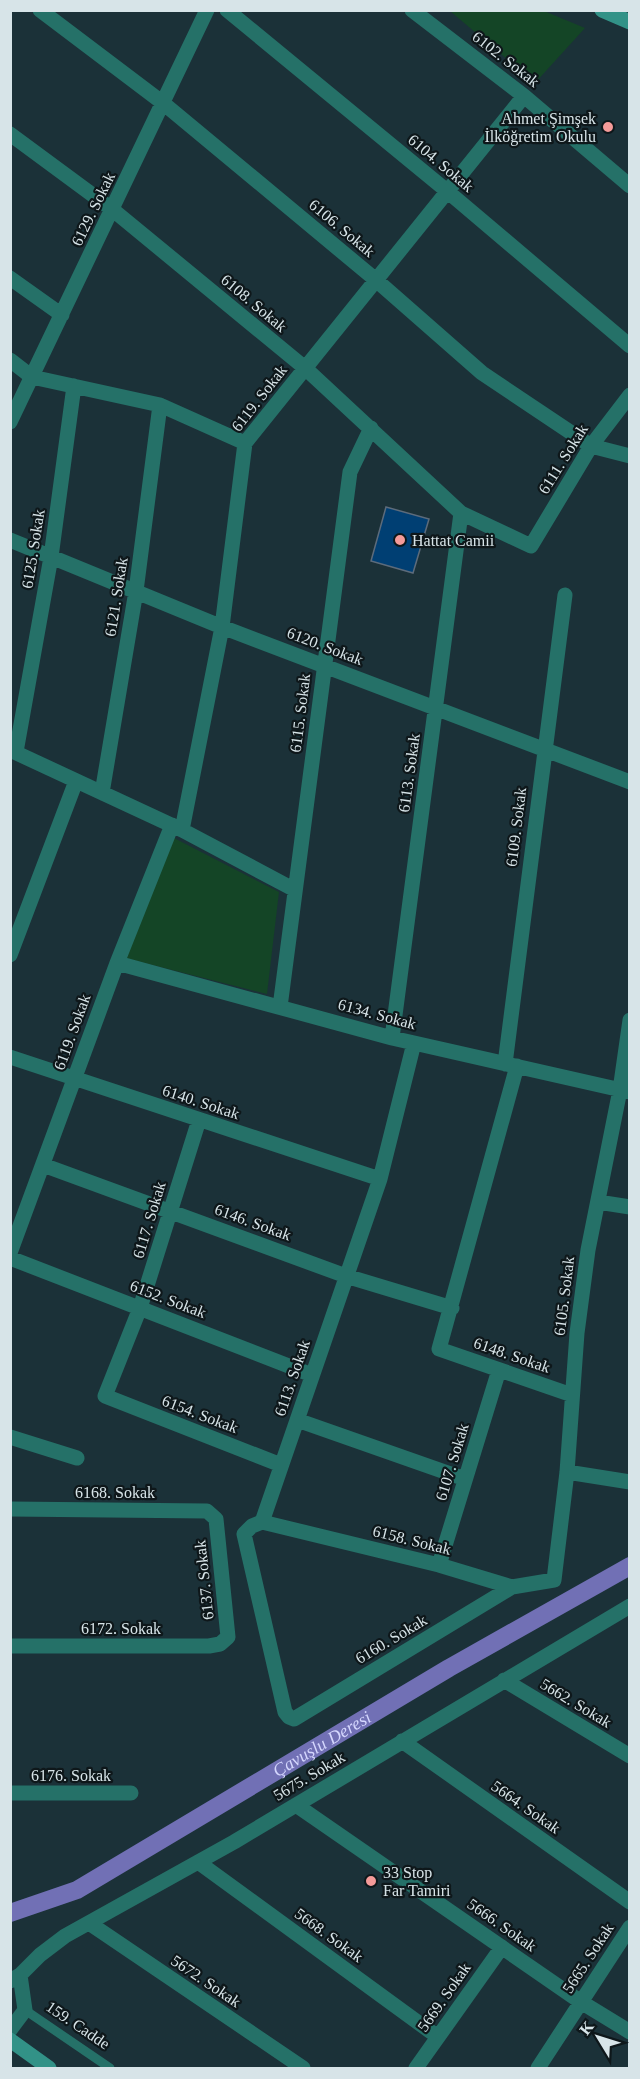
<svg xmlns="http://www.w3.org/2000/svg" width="640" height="2079" font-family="Georgia,serif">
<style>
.green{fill:#144526}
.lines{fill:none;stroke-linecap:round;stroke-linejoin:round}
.canal{stroke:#7170b5;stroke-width:18}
.building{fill:#003f73;stroke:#5c6b7b;stroke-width:1.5}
.service{stroke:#257168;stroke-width:9}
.minor{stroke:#257168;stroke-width:15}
.secondary{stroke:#329287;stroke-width:15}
.poi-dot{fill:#f59b99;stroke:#0e171a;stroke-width:2}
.labels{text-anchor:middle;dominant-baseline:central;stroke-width:4.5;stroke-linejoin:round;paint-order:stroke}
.street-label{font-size:16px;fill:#d7e4e8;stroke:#0e171a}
.poi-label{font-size:16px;fill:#d7e4e8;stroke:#0e171a;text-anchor:start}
.water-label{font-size:18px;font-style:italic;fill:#d4d6fd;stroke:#0e171a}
</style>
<rect width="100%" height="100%" fill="#1b3138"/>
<path class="green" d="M450 11H544L585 28 535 83Z
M174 838 279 892 267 994 125 958Z"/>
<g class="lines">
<path class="canal" id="s1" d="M10 1913 77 1890 449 1668 630 1566"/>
</g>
<path class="building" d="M386 507 429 519 413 573 371 561Z"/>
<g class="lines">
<path class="service" d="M25 2010 110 2068"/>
<path class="minor" d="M40 10 163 103 376 280 482 373 591 446 630 456
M227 10 447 191 630 346
M412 10 524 96 630 186
M10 134 113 210 305 368 461 513 531 546 591 446 630 395
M10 278 62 315
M10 360 32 377 160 405 245 443
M10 422 207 10
M10 540 222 627 630 782
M10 750 182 830 295 890
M16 752 51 557 74 386
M102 793 136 591 160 405
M182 830 222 627 245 443 524 96
M10 955 76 781
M117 963 392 1038 630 1092
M280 1007 350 472 371 428
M392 1038 461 513
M10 1057 380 1179
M505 1064 565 595
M517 1066 439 1349 572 1395
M199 1120 140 1308 105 1396 281 1465
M43 1165 346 1276 452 1308
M598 1202 630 1207
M10 1253 117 963 172 825
M10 1258 312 1375
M297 1420 465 1479
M10 1437 77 1458
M567 1472 630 1482
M10 1509 207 1511 216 1519 228 1637 220 1644 209 1646H10
M262 1522 439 1565 512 1587 554 1580 567 1472 577 1333 588 1250 620 1090 630 1020
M262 1522 380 1179 414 1043
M262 1522 252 1526 244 1534 285 1712 289 1717 294 1719 512 1587
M439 1565 499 1370
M504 1680 630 1756
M402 1741 630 1902
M10 1793H131
M296 1805 581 2002 630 2032
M198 1862 438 2037
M89 1923 303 2068
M10 1981 20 1975 40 1955 65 1936 234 1842 630 1606
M10 2030 25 2010 20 1975
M416 2068 502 1947
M538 2068 630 1927"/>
<path class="secondary" d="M602 10 630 22
M10 2040 49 2068"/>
</g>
<g class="poi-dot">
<circle cx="608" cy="127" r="6"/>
<circle cx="400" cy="540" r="6"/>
<circle cx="371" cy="1881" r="6"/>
</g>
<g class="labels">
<g class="street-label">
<text transform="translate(506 59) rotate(38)">6102. Sokak</text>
<text transform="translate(441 163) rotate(40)">6104. Sokak</text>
<text transform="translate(93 209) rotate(-64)">6129. Sokak</text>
<text transform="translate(342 228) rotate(40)">6106. Sokak</text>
<text transform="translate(254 303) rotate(40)">6108. Sokak</text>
<text transform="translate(259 398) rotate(-52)">6119. Sokak</text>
<text transform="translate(563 459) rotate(-58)">6111. Sokak</text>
<text transform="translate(33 549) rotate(-81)">6125. Sokak</text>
<text transform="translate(116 597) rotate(-81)">6121. Sokak</text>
<text transform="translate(325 646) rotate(21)">6120. Sokak</text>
<text transform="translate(300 713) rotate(-83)">6115. Sokak</text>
<text transform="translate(409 773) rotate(-82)">6113. Sokak</text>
<text transform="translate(516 827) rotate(-83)">6109. Sokak</text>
<text transform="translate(377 1014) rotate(15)">6134. Sokak</text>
<text transform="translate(72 1032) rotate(-70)">6119. Sokak</text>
<text transform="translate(201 1102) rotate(18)">6140. Sokak</text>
<text transform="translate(149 1220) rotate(-73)">6117. Sokak</text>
<text transform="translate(253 1222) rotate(20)">6146. Sokak</text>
<text transform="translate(564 1296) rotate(-83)">6105. Sokak</text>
<text transform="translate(168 1299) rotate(21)">6152. Sokak</text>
<text transform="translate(512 1355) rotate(19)">6148. Sokak</text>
<text transform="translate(292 1378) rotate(-71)">6113. Sokak</text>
<text transform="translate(200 1414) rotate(21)">6154. Sokak</text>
<text transform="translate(452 1462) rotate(-73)">6107. Sokak</text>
<text x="115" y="1492">6168. Sokak</text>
<text transform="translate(412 1540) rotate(14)">6158. Sokak</text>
<text transform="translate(204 1580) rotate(-96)">6137. Sokak</text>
<text x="121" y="1628">6172. Sokak</text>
<text transform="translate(391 1639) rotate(-31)">6160. Sokak</text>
<text transform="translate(576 1703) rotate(31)">5662. Sokak</text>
<text x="71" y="1775">6176. Sokak</text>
<text transform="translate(309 1776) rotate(-31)">5675. Sokak</text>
<text transform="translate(526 1807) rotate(35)">5664. Sokak</text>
<text transform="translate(502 1925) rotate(35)">5666. Sokak</text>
<text transform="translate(329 1935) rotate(36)">5668. Sokak</text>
<text transform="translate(588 1958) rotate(-57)">5665. Sokak</text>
<text transform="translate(206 1981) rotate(34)">5672. Sokak</text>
<text transform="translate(444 1997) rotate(-55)">5669. Sokak</text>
<text transform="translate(78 2025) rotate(34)">159. Cadde</text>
</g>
<g class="poi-label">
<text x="596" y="118" text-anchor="end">Ahmet Şimşek<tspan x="596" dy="18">İlköğretim Okulu</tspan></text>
<text x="412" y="540">Hattat Camii</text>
<text x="383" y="1872">33 Stop<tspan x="383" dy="18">Far Tamiri</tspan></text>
</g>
<g class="water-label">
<text stroke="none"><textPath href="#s1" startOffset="356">Çavuşlu Deresi</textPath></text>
</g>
</g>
<rect width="640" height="2079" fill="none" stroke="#d7e4e8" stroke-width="24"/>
<g transform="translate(598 2037) rotate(308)" stroke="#0e171a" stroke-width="4.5" paint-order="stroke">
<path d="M0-4.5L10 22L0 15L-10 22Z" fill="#d7e4e8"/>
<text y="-9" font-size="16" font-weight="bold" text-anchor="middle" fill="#d7e4e8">K</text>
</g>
</svg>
